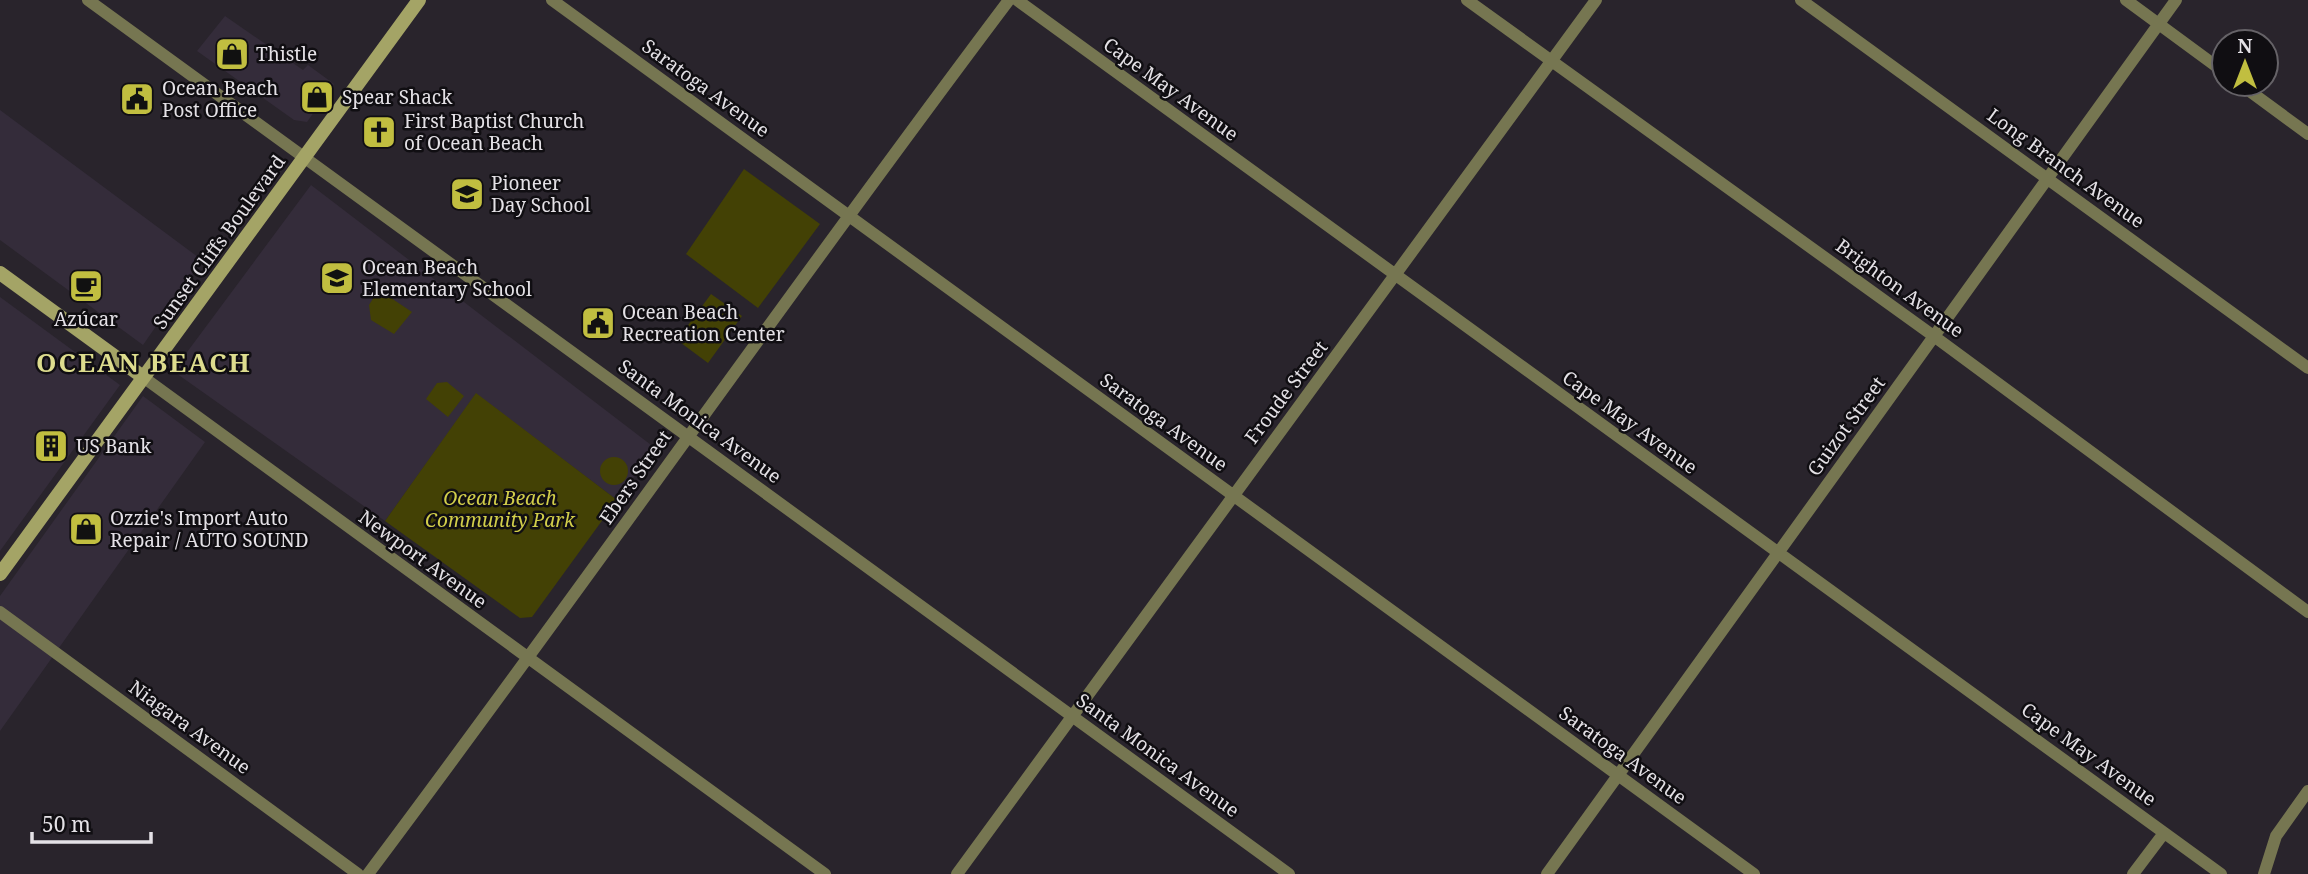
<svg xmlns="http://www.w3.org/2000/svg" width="2308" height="874" font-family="'Noto Serif',serif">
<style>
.built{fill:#342c3a}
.green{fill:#434105}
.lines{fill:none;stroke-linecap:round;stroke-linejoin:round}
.street{stroke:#767651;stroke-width:12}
.secondary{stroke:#a4a466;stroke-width:14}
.labels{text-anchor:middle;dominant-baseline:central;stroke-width:5;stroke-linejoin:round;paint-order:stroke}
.poi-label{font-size:19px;fill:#e4e1e6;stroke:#100e12;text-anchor:start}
.street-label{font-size:19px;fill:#e4e1e6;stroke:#100e12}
.park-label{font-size:19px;font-style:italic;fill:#d2ce4a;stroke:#100e12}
.district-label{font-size:26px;font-weight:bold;letter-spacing:2px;fill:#dddc8e;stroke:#100e12}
</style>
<rect width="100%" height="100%" fill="#29242c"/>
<path class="built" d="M225 16 303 70 308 65 334 84 307 122 294 120 197 51Z
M0 110 202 260 143 345 0 240Z
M311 185 655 448 617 500 476 394 385 521 173 371Z
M0 297 120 385 0 551Z
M143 396 205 442 0 731V596Z"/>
<path class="green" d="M744 169 820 224 758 308 686 254Z
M711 294 742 316 708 363 677 340Z
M388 296 412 312 394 334 371 320 369 305 374 297Z
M447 382 464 396 448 417 426 399 437 383Z
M476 393 617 500 532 617 520 618 385 521Z
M600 471a14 14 0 1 1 28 0a14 14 0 1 1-28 0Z"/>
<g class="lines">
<path class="street" d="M88 0 1289 874
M552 0 1754 874
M1017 0 2221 874
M1467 0 1935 337 2308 612
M1801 0 2308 368
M2126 0 2224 72
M2240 84 2308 134
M143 377 825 874
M0 612 358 874
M368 874C585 585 791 289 1009 0
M957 874 1596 0
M1547 874 2176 0
M2133 874 2164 833
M2264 874 2276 836 2308 791"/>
<path class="secondary" d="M0 273 143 377
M0 574 419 0"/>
</g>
<defs>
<g id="shop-square" transform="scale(1.75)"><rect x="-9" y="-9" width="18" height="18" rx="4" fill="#c1be40" stroke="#100e12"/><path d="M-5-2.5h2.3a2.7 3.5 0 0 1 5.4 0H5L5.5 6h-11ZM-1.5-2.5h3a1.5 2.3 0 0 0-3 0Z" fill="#111"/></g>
<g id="civic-square" transform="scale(1.75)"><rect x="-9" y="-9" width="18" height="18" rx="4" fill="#c1be40" stroke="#100e12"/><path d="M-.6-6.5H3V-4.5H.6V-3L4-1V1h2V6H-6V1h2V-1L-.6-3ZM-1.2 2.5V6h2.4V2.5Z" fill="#111"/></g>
<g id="church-square" transform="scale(1.75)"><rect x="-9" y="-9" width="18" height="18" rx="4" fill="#c1be40" stroke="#100e12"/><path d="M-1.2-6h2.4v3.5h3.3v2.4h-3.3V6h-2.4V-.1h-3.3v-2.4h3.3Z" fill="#111"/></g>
<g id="school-square" transform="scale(1.75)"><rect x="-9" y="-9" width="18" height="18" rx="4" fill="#c1be40" stroke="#100e12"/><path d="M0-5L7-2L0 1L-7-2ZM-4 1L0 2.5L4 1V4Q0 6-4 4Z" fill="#111"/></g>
<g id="cafe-square" transform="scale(1.75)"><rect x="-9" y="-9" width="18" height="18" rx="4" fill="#c1be40" stroke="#100e12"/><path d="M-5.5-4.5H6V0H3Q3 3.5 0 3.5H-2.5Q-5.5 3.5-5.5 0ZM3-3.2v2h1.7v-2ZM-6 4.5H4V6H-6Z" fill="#111"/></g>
<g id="building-square" transform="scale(1.75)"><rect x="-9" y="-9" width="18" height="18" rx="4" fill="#c1be40" stroke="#100e12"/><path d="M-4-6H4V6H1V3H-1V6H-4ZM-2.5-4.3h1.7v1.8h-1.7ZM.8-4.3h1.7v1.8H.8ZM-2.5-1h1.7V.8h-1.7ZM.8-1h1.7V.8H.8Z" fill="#111"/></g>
</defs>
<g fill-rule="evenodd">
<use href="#shop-square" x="232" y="54"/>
<use href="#shop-square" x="317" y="97"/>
<use href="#civic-square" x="137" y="99"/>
<use href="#church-square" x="379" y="132"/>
<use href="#school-square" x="467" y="194"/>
<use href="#school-square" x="337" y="278"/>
<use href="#cafe-square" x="86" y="286"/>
<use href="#civic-square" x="598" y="323"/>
<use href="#building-square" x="51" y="446"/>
<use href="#shop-square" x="86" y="529"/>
</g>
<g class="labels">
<g class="poi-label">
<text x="256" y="54">Thistle</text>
<text x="162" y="88">Ocean Beach<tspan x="162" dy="22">Post Office</tspan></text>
<text x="342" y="97">Spear Shack</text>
<text x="404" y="121">First Baptist Church<tspan x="404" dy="22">of Ocean Beach</tspan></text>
<text x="491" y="183">Pioneer<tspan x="491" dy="22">Day School</tspan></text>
<text x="362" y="267">Ocean Beach<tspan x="362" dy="22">Elementary School</tspan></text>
<text x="622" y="312">Ocean Beach<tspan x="622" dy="22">Recreation Center</tspan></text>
<text x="86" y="319" text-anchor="middle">Azúcar</text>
<text x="76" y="446">US Bank</text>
<text x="110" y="518">Ozzie's Import Auto<tspan x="110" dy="22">Repair / AUTO SOUND</tspan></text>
</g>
<g class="street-label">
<text transform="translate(706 88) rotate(36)">Saratoga Avenue</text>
<text transform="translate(1171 89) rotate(36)">Cape May Avenue</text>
<text transform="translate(2066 168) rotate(36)">Long Branch Avenue</text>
<text transform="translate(219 242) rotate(-54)">Sunset Cliffs Boulevard</text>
<text transform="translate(1900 288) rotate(36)">Brighton Avenue</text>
<text transform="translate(1286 392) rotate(-53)">Froude Street</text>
<text transform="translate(700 421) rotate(36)">Santa Monica Avenue</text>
<text transform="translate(1164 422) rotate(36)">Saratoga Avenue</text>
<text transform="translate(1630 422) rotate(36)">Cape May Avenue</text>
<text transform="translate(1846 426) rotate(-54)">Guizot Street</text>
<text transform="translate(635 477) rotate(-55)">Ebers Street</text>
<text transform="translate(423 559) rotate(36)">Newport Avenue</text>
<text transform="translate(190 727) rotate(36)">Niagara Avenue</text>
<text transform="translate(2089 754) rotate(36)">Cape May Avenue</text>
<text transform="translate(1158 755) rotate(36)">Santa Monica Avenue</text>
<text transform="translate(1623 755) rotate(36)">Saratoga Avenue</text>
</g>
<g class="park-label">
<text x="500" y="498">Ocean Beach<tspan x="500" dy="22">Community Park</tspan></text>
</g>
<g class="district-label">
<text x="144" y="362">OCEAN BEACH</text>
</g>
</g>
<g transform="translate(2245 63)"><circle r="33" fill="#100e12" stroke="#656267" stroke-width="2"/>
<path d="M0-5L12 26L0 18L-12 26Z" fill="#c1be40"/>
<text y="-10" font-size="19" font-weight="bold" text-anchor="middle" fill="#e4e1e6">N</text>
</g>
<path d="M32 832v10h119v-10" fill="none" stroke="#e4e1e6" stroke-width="3.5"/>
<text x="42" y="832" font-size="21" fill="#e4e1e6" stroke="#100e12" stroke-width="5" paint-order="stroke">50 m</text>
</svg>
